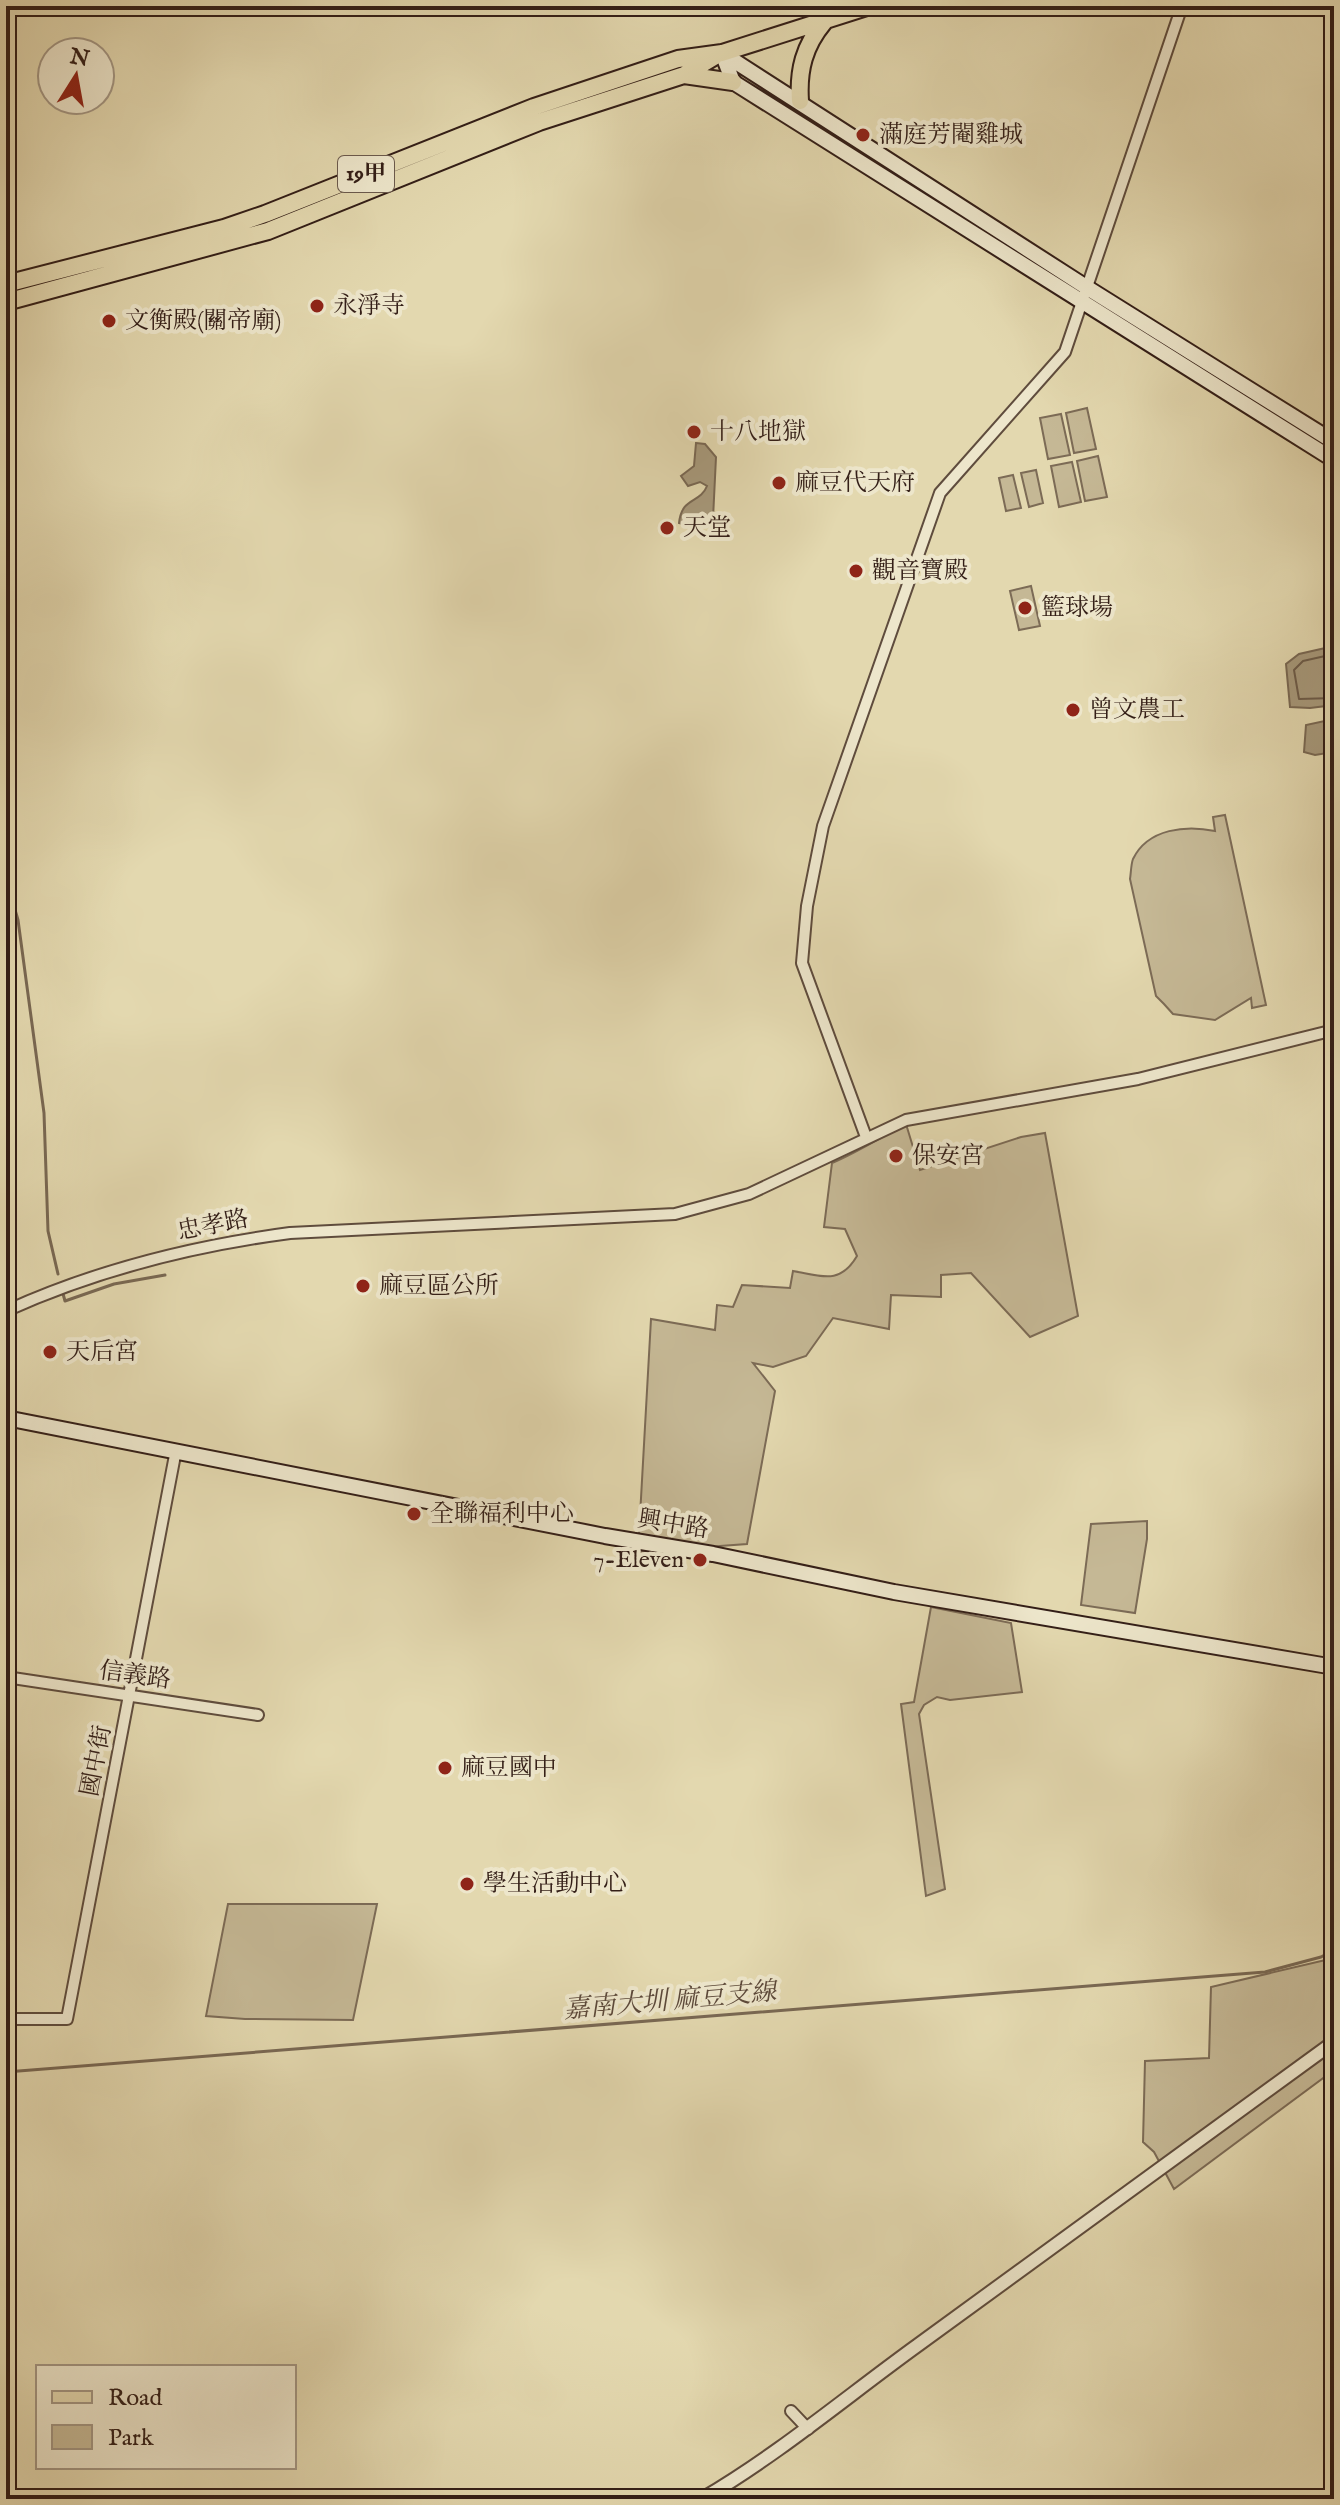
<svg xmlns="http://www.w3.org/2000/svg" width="1340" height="2505" font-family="'IM FELL English','Noto Serif TC',serif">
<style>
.green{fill:#c5b895;stroke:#7c6b56;stroke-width:2}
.water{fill:#a7997b;stroke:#796853;stroke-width:2}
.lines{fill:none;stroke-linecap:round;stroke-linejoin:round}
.shore{stroke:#6d5c49;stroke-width:2}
.stream{stroke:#796853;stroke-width:3}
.minor-casing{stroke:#5f4c3d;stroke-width:14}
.tertiary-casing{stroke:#5f4c3d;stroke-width:16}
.secondary-casing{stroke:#331e17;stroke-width:18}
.primary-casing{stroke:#331e17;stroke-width:20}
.minor{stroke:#ede6cb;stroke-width:10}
.tertiary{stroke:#ede6cb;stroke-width:12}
.secondary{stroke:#ede6cb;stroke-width:14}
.primary{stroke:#e3d8af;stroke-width:16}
.poi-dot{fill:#8f2418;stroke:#ede6cb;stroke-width:3}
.labels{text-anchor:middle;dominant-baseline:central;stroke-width:8;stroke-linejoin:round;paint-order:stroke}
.shield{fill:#ede6cb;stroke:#6b5a4d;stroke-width:2}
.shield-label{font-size:22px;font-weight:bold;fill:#331e17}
.poi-label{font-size:24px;fill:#331e17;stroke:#ede6cb;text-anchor:start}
.street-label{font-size:24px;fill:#331e17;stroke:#ede6cb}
.water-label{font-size:26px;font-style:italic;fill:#5c493a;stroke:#ede6cb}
</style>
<rect width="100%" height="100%" fill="#e3d8af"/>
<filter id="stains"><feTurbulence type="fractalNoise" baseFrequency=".0025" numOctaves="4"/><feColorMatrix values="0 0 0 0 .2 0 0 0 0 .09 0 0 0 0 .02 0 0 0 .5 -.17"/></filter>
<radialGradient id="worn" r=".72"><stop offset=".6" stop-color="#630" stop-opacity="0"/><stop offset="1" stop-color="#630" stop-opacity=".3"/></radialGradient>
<path class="green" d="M1087 408 1096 449 1074 453 1066 413Z
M1061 414 1070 455 1048 459 1040 418Z
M1098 456 1107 497 1085 501 1077 461Z
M1072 462 1081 502 1059 507 1051 466Z
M1036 470 1043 503 1029 507 1021 473Z
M1013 475 1021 508 1006 511 999 478Z
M1031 586 1040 626 1019 630 1010 591Z
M1225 815 1266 1005 1252 1008 1251 998 1215 1020 1173 1014 1164 1004 1156 996 1130 879C1131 873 1131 864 1133 859 1148 828 1187 825 1215 831L1213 817Z
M906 1124 920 1170 1021 1137 1045 1133 1078 1316 1030 1337 971 1273 941 1275V1297L891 1295 889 1329 833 1318 806 1356 773 1367 753 1363 775 1391 747 1544 638 1552 651 1319 715 1330 717 1305 733 1307 742 1285 790 1288 793 1271C822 1276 840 1285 857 1256L845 1229 824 1227 832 1163C858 1152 881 1137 906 1124Z
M1147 1521V1539L1135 1613 1081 1605 1091 1524Z
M931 1607 1011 1623 1022 1692 950 1700 937 1697 924 1705 919 1714 945 1889 926 1896 901 1704 914 1702Z
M228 1904H377L353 2020 245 2019 206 2016Z
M1334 1958V2070L1174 2189 1154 2152 1143 2142 1145 2061 1209 2058 1211 1987Z"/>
<path class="water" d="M696 443 705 444 716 457 713 519 690 526 679 523C682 496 700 504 707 486L700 482 688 486 681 476 694 466Z
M1334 646V705L1310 708 1290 707 1286 664 1299 654Z
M1334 719V752L1315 755 1304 752 1306 725Z"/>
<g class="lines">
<path class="shore" d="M1334 654 1303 661 1294 670 1299 699 1334 698"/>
<path class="stream" d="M6 879 18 920 44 1113 48 1231 58 1274
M62 1290 65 1301 114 1284 165 1275
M6 2072 1265 1972 1321 1957 1334 1950"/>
<g class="minor-casing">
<path id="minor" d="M866 1137 802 963 807 906 823 826 940 493 1065 352 1182 6
M6 1311C96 1270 192 1246 290 1233L675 1214 749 1194 906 1120 1138 1079 1334 1030
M6 1677 258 1715
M6 2019H67L176 1450
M791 2411 808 2429"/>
</g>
<g class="tertiary-casing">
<path id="tertiary" d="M702 2499C779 2454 846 2397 918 2345 1057 2244 1196 2143 1334 2042"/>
</g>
<g class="secondary-casing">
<path id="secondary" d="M722 53 733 82 1334 460
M722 53 1086 287 1334 442
M6 1418 605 1536 713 1554 894 1592 1334 1667"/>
</g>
<g class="primary-casing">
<path id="primary" d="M684 75 733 82
M800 101C798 70 804 46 824 22
M6 284 224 228 265 214 534 107 678 59 722 53 870 6
M6 302 268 231 539 122 684 75 714 57"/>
</g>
<use href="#minor" class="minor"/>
<use href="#tertiary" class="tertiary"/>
<use href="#secondary" class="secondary"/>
<use href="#primary" class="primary"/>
</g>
<g class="poi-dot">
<circle cx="863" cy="135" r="8"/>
<circle cx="317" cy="306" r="8"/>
<circle cx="109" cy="321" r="8"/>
<circle cx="694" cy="432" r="8"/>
<circle cx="779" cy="483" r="8"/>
<circle cx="667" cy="528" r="8"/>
<circle cx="856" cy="571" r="8"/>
<circle cx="1025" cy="608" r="8"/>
<circle cx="1073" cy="710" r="8"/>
<circle cx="896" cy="1156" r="8"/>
<circle cx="363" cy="1286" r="8"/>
<circle cx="50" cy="1352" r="8"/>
<circle cx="414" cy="1514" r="8"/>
<circle cx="700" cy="1560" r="8"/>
<circle cx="445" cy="1768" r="8"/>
<circle cx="467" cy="1884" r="8"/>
</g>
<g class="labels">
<rect class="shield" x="338" y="156" width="56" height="36" rx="6"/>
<g class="shield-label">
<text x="366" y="174">19甲</text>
</g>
<g class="poi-label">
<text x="879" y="135">滿庭芳閹雞城</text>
<text x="333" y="306">永淨寺</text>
<text x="125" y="321">文衡殿(關帝廟)</text>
<text x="710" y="432">十八地獄</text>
<text x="795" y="483">麻豆代天府</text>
<text x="683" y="528">天堂</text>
<text x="872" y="571">觀音寶殿</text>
<text x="1041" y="608">籃球場</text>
<text x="1089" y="710">曾文農工</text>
<text x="912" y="1156">保安宮</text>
<text x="379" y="1286">麻豆區公所</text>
<text x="66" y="1352">天后宮</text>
<text x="430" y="1514">全聯福利中心</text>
<text x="684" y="1560" text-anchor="end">7-Eleven</text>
<text x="461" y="1768">麻豆國中</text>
<text x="483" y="1884">學生活動中心</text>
</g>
<g class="street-label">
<text transform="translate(213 1226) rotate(-11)">忠孝路</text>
<text transform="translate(673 1525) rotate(9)">興中路</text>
<text transform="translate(135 1676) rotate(8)">信義路</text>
<text transform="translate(97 1761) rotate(-79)">國中街</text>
</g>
<g class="water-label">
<text transform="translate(670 2001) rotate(-5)">嘉南大圳 麻豆支線</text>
</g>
</g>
<rect width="1340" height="2505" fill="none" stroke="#e3d8af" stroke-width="32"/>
<rect x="8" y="8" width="1324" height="2489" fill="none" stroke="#331e17" stroke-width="4"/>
<rect x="16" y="16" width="1308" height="2473" fill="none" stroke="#331e17" stroke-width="2"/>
<rect x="36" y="2365" width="260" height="104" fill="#ede6cb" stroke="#a39683" stroke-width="2"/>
<rect x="52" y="2391" width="40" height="12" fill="#e3d8af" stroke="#a39683" stroke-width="2"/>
<text x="108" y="2405" font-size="24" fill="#331e17">Road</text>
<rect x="52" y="2425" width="40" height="24" fill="#c5b895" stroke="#a39683" stroke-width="2"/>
<text x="108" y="2445" font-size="24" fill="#331e17">Park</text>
<g transform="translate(76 76) rotate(11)"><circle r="38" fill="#ede6cb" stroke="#a39683" stroke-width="2"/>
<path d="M0-6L14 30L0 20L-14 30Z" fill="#8f2418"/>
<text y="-12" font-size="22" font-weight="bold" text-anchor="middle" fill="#331e17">N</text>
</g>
<rect width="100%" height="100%" filter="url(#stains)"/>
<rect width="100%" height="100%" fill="url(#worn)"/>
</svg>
